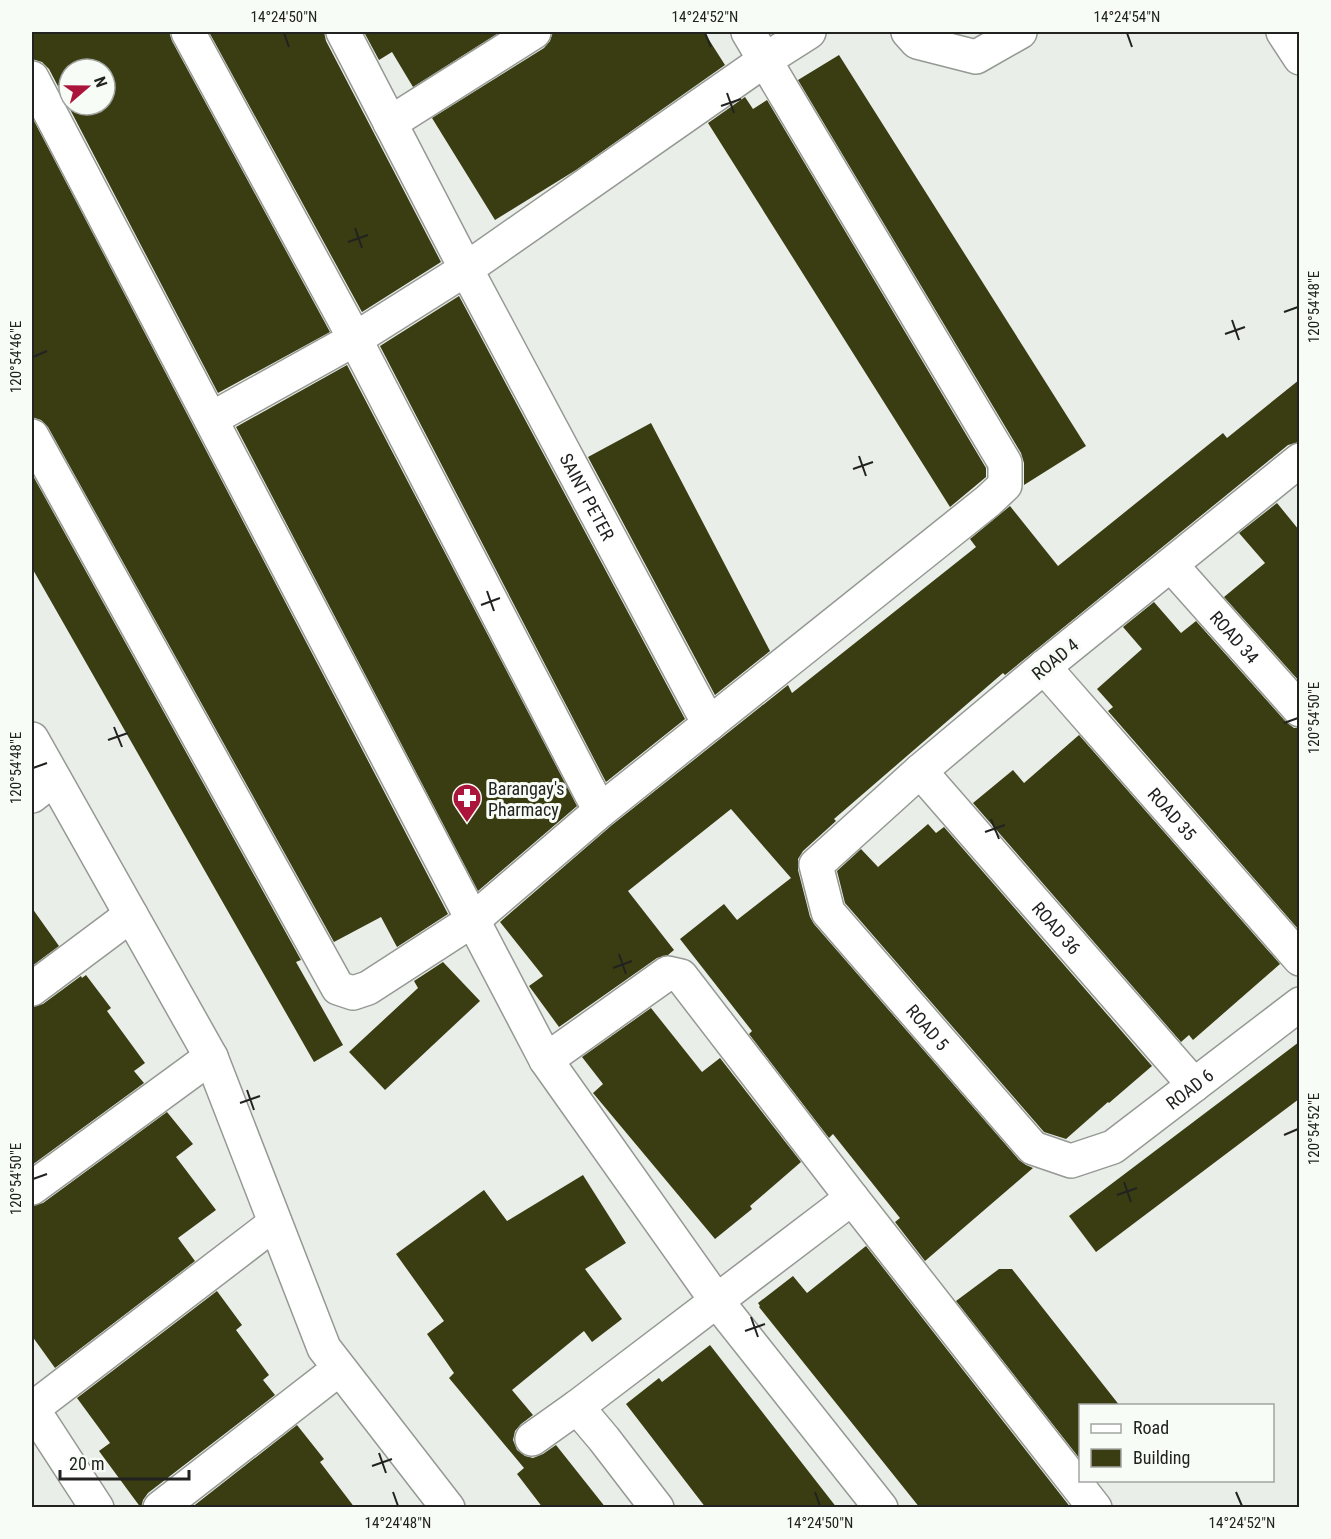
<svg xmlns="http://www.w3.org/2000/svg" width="1331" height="1539" font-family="'Roboto Condensed',sans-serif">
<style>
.building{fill:#3a3d12;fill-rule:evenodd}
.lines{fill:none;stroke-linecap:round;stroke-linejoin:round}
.street-casing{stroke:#959994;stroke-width:36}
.street{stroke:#fff;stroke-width:33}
.ticks{fill:none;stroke:#222321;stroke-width:2}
.labels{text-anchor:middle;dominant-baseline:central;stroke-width:6;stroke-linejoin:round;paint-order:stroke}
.street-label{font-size:18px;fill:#222321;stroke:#f8fcf6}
.poi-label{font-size:18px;fill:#222321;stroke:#f8fcf6;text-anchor:start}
.neatline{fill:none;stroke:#222321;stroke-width:2}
.ticks-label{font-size:15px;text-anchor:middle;fill:#222321}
</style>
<rect width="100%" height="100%" fill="#eaeee9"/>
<path class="building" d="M32 32H169L172 41 330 332 218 393 49 69 42 62 32 59ZM69 69H105V105H69Z
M209 32H324L326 41 441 262 362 312Z
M364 32H500L413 87 392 52 379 60Z
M553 32H704L725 65 576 170 495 220 432 118 544 48 550 41Z
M839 55 1086 446 1024 485V463L1021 453 798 80Z
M745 97 753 109 767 100 986 468V477L950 507 708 123Z
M32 117 448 914 397 947 381 917 334 942 48 427 41 420 32 417Z
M459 296 685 719 606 782 380 346Z
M347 365 577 806 478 891 236 427Z
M1299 380V442L1288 445 1005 675 1003 673 834 819 836 821 803 851 798 859V870L810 917 814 924 1019 1160 1026 1165 1033 1168 925 1261 895 1222 900 1218 833 1134 829 1138 749 1034 752 1031 680 939 724 904 737 920 791 878 731 809 628 891 674 950 668 955 657 958 559 1027 529 986 543 976 500 922 612 825 788 685 792 693 976 547 970 539 1010 506 1058 566 1223 433 1227 438Z
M651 423 770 651 715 695 588 457Z
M32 474 301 960 296 962 343 1045 314 1062 32 568Z
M1277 503 1299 530V681L1224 597 1265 563 1239 533Z
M1154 602 1181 633 1196 621 1286 722 1294 728H1299V930L1108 711 1113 707 1097 689 1142 649 1123 627Z
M1079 735 1280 964 1193 1040 1189 1035 1181 1042 973 803 1013 770 1024 783Z
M928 824 936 833 944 827 1152 1066 1109 1103 1108 1102 1066 1139 1044 1132 845 903 837 871 861 849 878 867Z
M32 908 59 946 32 966Z
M443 962 480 1001 385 1090 349 1052 418 988 414 981Z
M86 975 111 1008 107 1011 145 1063 134 1071 144 1083 32 1165V1007L43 1004 81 976 82 978Z
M651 1008 702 1072 720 1058 801 1162 750 1206 752 1209 715 1239 593 1093 603 1084 582 1057Z
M1299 1042V1099L1096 1252 1069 1216Z
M167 1112 193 1144 176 1157 216 1210 178 1238 195 1261 55 1368 32 1336V1206L43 1203Z
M583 1175 626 1243 585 1269 622 1319 592 1342 584 1331 512 1390 533 1415 521 1424 515 1431 513 1440 517 1450 525 1456 533 1458 543 1454 556 1445 606 1508H543L517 1474 524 1468 449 1378 454 1373 427 1334 444 1321 396 1254 484 1190 507 1221Z
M866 1246 1071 1508H920L759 1307 760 1306 758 1303 793 1276 807 1293Z
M999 1269H1012L1120 1406H1080V1459L956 1301Z
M217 1291 242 1325 236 1330 269 1375 263 1380 275 1395 148 1493 143 1500 141 1508 99 1451 110 1443 77 1398Z
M710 1345 837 1508H706L626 1404 659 1378 662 1382Z
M297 1425 324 1459 320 1462 355 1508H191Z"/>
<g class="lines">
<g class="street-casing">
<g id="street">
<path d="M188 32 355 339 600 811"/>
<path id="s1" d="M343 32 466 269 709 724"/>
<path d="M908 32 917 42 976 57 1020 32"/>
<path d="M1283 32 1300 58"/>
<path d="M32 78 546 1060 716 1300 881 1508"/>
<path d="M390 123 534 32"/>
<path d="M211 419 355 339 466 269 765 60 809 32"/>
<path d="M32 436 338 988 353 993 368 988 473 920 600 811 988 501 1005 485V463L748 32"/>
<path id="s2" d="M1300 460 1044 667 920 771 816 865 828 912 1033 1148 1071 1161 1113 1147 1300 1004"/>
<path id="s3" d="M1171 565 1300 710"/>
<path id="s4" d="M1044 667 1300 959"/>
<path d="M32 739 211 1057 324 1348 448 1508"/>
<path id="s5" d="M920 771 1194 1085"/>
<path d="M32 796 54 779"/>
<path d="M32 989 131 915"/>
<path d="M546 1060 668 973 681 976 852 1198 1095 1508"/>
<path d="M32 1188 211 1057"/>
<path d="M577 1407 604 1439 657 1508"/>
<path d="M32 1408 97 1508"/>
<path d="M32 1409 275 1223"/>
<path d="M532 1439 577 1407 852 1198"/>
<path d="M160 1508 339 1369"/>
</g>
</g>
<use href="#street" class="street"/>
</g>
<path class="ticks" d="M284 33 289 47M705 33 711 47M1127 33 1132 47M727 93 734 113M721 106 741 99M355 228 362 248M348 242 368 235M1284 312 1298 307M1232 320 1239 340M1225 334 1245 327M33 357 47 351M859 456 866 476M853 469 873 462M487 591 494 611M481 605 500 598M1284 723 1298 718M114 727 122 747M108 740 128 733M33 768 47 763M991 819 999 839M985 832 1005 825M619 954 626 974M613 968 632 961M247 1090 254 1110M240 1103 260 1096M1284 1135 1298 1129M33 1179 47 1174M1124 1182 1131 1202M1117 1195 1137 1188M751 1317 758 1337M745 1331 765 1324M379 1453 386 1473M372 1466 392 1459M393 1492 398 1506M815 1492 820 1506M1236 1492 1242 1506"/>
<defs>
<g id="pharmacy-pin" transform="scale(1.5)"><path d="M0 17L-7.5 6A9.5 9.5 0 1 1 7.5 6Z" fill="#ab153c" stroke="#f8fcf6"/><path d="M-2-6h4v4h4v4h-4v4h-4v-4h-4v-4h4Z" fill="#fff"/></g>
</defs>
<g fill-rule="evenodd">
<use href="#pharmacy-pin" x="467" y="798"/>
</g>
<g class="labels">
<g class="street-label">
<text stroke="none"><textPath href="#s1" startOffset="525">SAINT PETER</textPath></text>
<text stroke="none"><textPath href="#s3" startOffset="96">ROAD 34</textPath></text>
<text transform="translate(1055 659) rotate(-39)">ROAD 4</text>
<text stroke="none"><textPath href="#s4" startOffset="195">ROAD 35</textPath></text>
<text stroke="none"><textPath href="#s5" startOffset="208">ROAD 36</textPath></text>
<text stroke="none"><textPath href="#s2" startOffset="832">ROAD 5</textPath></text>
<text stroke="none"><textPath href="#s2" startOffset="1173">ROAD 6</textPath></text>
</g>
<g class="poi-label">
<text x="488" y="788">Barangay's<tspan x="488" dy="21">Pharmacy</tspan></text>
</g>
</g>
<rect width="1331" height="1539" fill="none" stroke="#f8fcf6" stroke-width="66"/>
<rect x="1079" y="1404" width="195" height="78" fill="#f8fcf6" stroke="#a2a5a1" stroke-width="1.5"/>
<rect x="1091" y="1424" width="30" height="9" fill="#ffffff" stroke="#a2a5a1" stroke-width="1.5"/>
<text x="1133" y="1434" font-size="18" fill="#222321">Road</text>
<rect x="1091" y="1449" width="30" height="18" fill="#3a3d12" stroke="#a2a5a1" stroke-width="1.5"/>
<text x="1133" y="1464" font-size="18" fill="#222321">Building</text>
<g transform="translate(87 87) rotate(70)"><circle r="28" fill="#f8fcf6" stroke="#a2a5a1" stroke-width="1.5"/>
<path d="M0-4.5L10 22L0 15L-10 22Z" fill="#ab153c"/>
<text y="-9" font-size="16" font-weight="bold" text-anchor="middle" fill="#222321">N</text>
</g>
<path d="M60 1470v9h129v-9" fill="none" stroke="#222321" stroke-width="3"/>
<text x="69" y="1470" font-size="18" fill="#222321" stroke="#f8fcf6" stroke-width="4.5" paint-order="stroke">20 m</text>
<rect x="33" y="33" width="1265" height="1473" class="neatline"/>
<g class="ticks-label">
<text x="284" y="22">14°24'50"N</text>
<text x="705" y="22">14°24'52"N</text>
<text x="1127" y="22">14°24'54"N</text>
<text transform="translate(1314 307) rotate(-90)" y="5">120°54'48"E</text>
<text transform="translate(16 357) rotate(-90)" y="5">120°54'46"E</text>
<text transform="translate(1314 718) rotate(-90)" y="5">120°54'50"E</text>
<text transform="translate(16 768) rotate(-90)" y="5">120°54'48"E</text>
<text transform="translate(1314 1129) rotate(-90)" y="5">120°54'52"E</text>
<text transform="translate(16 1179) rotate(-90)" y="5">120°54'50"E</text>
<text x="398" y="1528">14°24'48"N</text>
<text x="820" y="1528">14°24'50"N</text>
<text x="1242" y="1528">14°24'52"N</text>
</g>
</svg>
